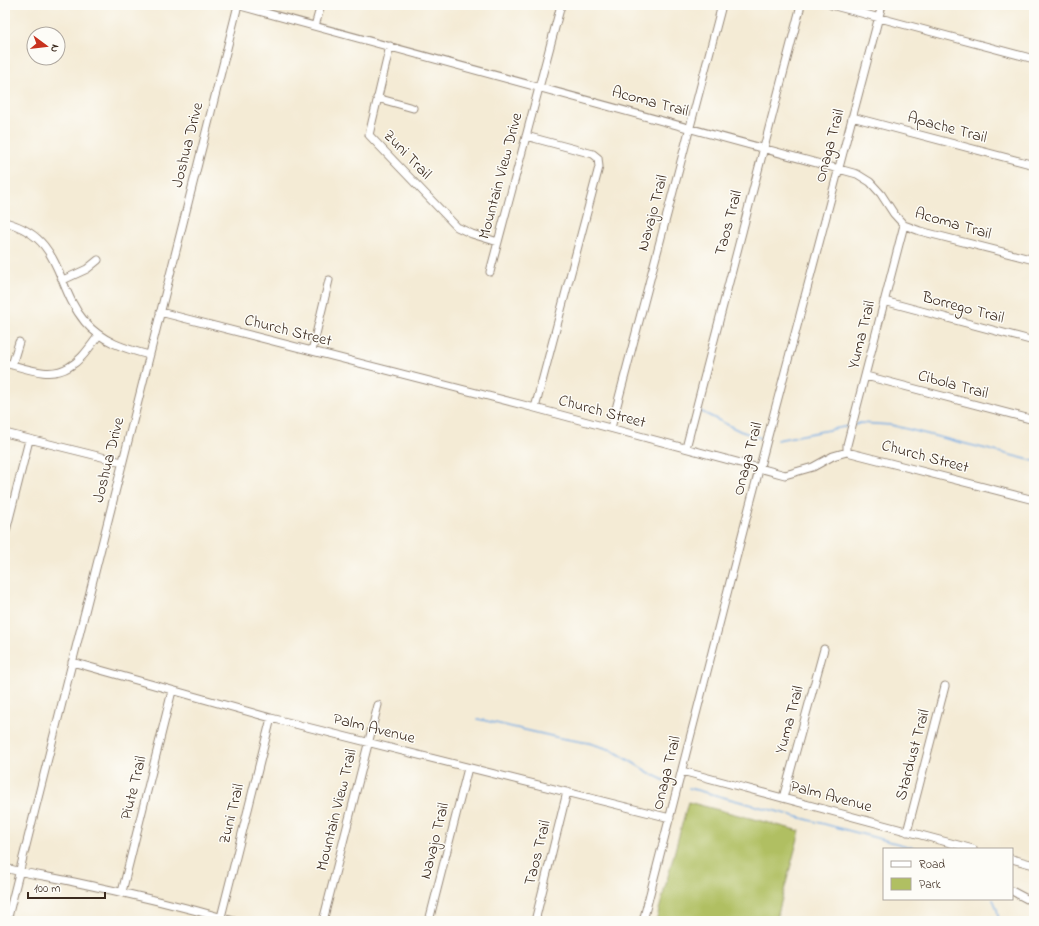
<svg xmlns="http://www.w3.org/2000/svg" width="1039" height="926" font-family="'Indie Flower',sans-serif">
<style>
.green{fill:#b0bf62;stroke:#767440}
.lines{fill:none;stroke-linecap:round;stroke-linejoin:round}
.stream{stroke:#76abe3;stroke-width:1.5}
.minor-casing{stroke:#988a7a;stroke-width:9}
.minor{stroke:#fff;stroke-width:7}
.labels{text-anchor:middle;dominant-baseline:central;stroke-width:3;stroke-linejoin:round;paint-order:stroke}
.street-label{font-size:16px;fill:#3b2a1e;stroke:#fdfcf7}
</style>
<rect width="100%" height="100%" fill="#fdfcf7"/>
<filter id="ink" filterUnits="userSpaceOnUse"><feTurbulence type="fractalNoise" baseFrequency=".025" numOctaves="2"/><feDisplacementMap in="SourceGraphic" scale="8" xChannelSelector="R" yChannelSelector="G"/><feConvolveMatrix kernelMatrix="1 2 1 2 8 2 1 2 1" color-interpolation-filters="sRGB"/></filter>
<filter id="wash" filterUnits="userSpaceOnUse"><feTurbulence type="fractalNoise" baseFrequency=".012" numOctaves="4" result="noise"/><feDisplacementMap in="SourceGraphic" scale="16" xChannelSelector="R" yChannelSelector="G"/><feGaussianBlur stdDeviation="0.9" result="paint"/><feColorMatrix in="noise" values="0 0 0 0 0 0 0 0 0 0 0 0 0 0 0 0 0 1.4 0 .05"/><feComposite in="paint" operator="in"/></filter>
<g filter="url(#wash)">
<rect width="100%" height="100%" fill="#f4ebd5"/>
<path class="green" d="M688 802 800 831 776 921H656Z"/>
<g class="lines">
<path class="stream" d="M700 411 740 431 764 439
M855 425 860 423 891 425 1034 461
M777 440 849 426
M478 719 560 738 589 743 612 750 653 775 668 782
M689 788 918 849
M993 899 997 909 999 921"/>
</g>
</g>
<g filter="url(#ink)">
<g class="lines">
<g class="minor-casing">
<path id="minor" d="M237 5 857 174 870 182 881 194 894 214 904 225 920 231 1034 260
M831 5 1034 59
M315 26 321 5
M390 46 369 135 457 227 472 234 498 242
M377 98 413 108
M852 117 1034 165
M526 136 593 154 598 158 599 167 535 408
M5 222C64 238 54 285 85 322 102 342 126 349 149 355
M490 272 561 5
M63 280 87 269 98 260
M884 301 1034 341
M160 312 535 408 785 475 813 467 833 456 847 452 1034 500
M312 351 329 280
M5 363C25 368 50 379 69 367 82 360 90 346 99 335
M12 365 19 342
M866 376 1034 420
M611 428 722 5
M5 433 122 462
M686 448 801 5
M847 452V445L904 225
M5 535 29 440
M72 662 271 718 670 818
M682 771 973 849
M783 798 824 649
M907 832 945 686
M1012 859 1034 865
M5 868C28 874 51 877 74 882 127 893 181 906 234 921
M1012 891 1027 899
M122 892 172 691
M221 917 271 718
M7 921 238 5
M323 921 378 705
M429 921 468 768
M535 921 567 792
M643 921 750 504 882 5"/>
</g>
<use href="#minor" class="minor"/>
</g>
</g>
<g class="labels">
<g class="street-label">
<text transform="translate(650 102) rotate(15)">Acoma Trail</text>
<text transform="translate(947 128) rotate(15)">Apache Trail</text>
<text transform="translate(188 145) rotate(-76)">Joshua Drive</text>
<text transform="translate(830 146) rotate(-75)">Onaga Trail</text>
<text transform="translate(407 155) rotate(46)">Zuni Trail</text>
<text transform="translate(501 176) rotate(-75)">Mountain View Drive</text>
<text transform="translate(653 213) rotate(-75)">Navajo Trail</text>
<text transform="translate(729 223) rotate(-75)">Taos Trail</text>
<text transform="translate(953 224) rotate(16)">Acoma Trail</text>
<text transform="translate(963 308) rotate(15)">Borrego Trail</text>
<text transform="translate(288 331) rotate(14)">Church Street</text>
<text transform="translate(862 335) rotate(-76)">Yuma Trail</text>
<text transform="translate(953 385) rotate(15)">Cibola Trail</text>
<text transform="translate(602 412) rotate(15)">Church Street</text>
<text transform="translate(925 457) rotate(15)">Church Street</text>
<text transform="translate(748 459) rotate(-75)">Onaga Trail</text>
<text transform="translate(109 460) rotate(-76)">Joshua Drive</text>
<text transform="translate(790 720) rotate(-75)">Yuma Trail</text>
<text transform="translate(374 729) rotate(14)">Palm Avenue</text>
<text transform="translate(913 755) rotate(-75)">Stardust Trail</text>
<text transform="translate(667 773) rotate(-76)">Onaga Trail</text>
<text transform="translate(134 788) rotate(-76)">Piute Trail</text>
<text transform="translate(831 797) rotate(15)">Palm Avenue</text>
<text transform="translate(337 810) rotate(-76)">Mountain View Trail</text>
<text transform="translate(232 814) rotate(-76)">Zuni Trail</text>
<text transform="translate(435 841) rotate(-76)">Navajo Trail</text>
<text transform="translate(538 853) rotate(-76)">Taos Trail</text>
</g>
</g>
<rect width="1039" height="926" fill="none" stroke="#fdfcf7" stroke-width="20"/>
<rect x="883" y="848" width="130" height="52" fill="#fdfcf7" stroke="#afa8a0"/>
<rect x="891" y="861" width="20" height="6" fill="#ffffff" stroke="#afa8a0"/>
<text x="919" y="868" font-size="12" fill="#3b2a1e">Road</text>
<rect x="891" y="878" width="20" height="12" fill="#b0bf62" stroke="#afa8a0"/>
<text x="919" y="888" font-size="12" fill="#3b2a1e">Park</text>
<g transform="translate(46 46) rotate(105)"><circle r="19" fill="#fdfcf7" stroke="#afa8a0"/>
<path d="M0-3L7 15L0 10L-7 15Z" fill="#c8321e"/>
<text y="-6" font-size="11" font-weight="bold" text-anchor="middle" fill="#3b2a1e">N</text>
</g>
<path d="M28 892v6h77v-6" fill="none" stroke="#3b2a1e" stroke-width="2"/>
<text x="34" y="892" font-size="12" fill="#3b2a1e" stroke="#fdfcf7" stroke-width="3" paint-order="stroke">100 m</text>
</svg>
